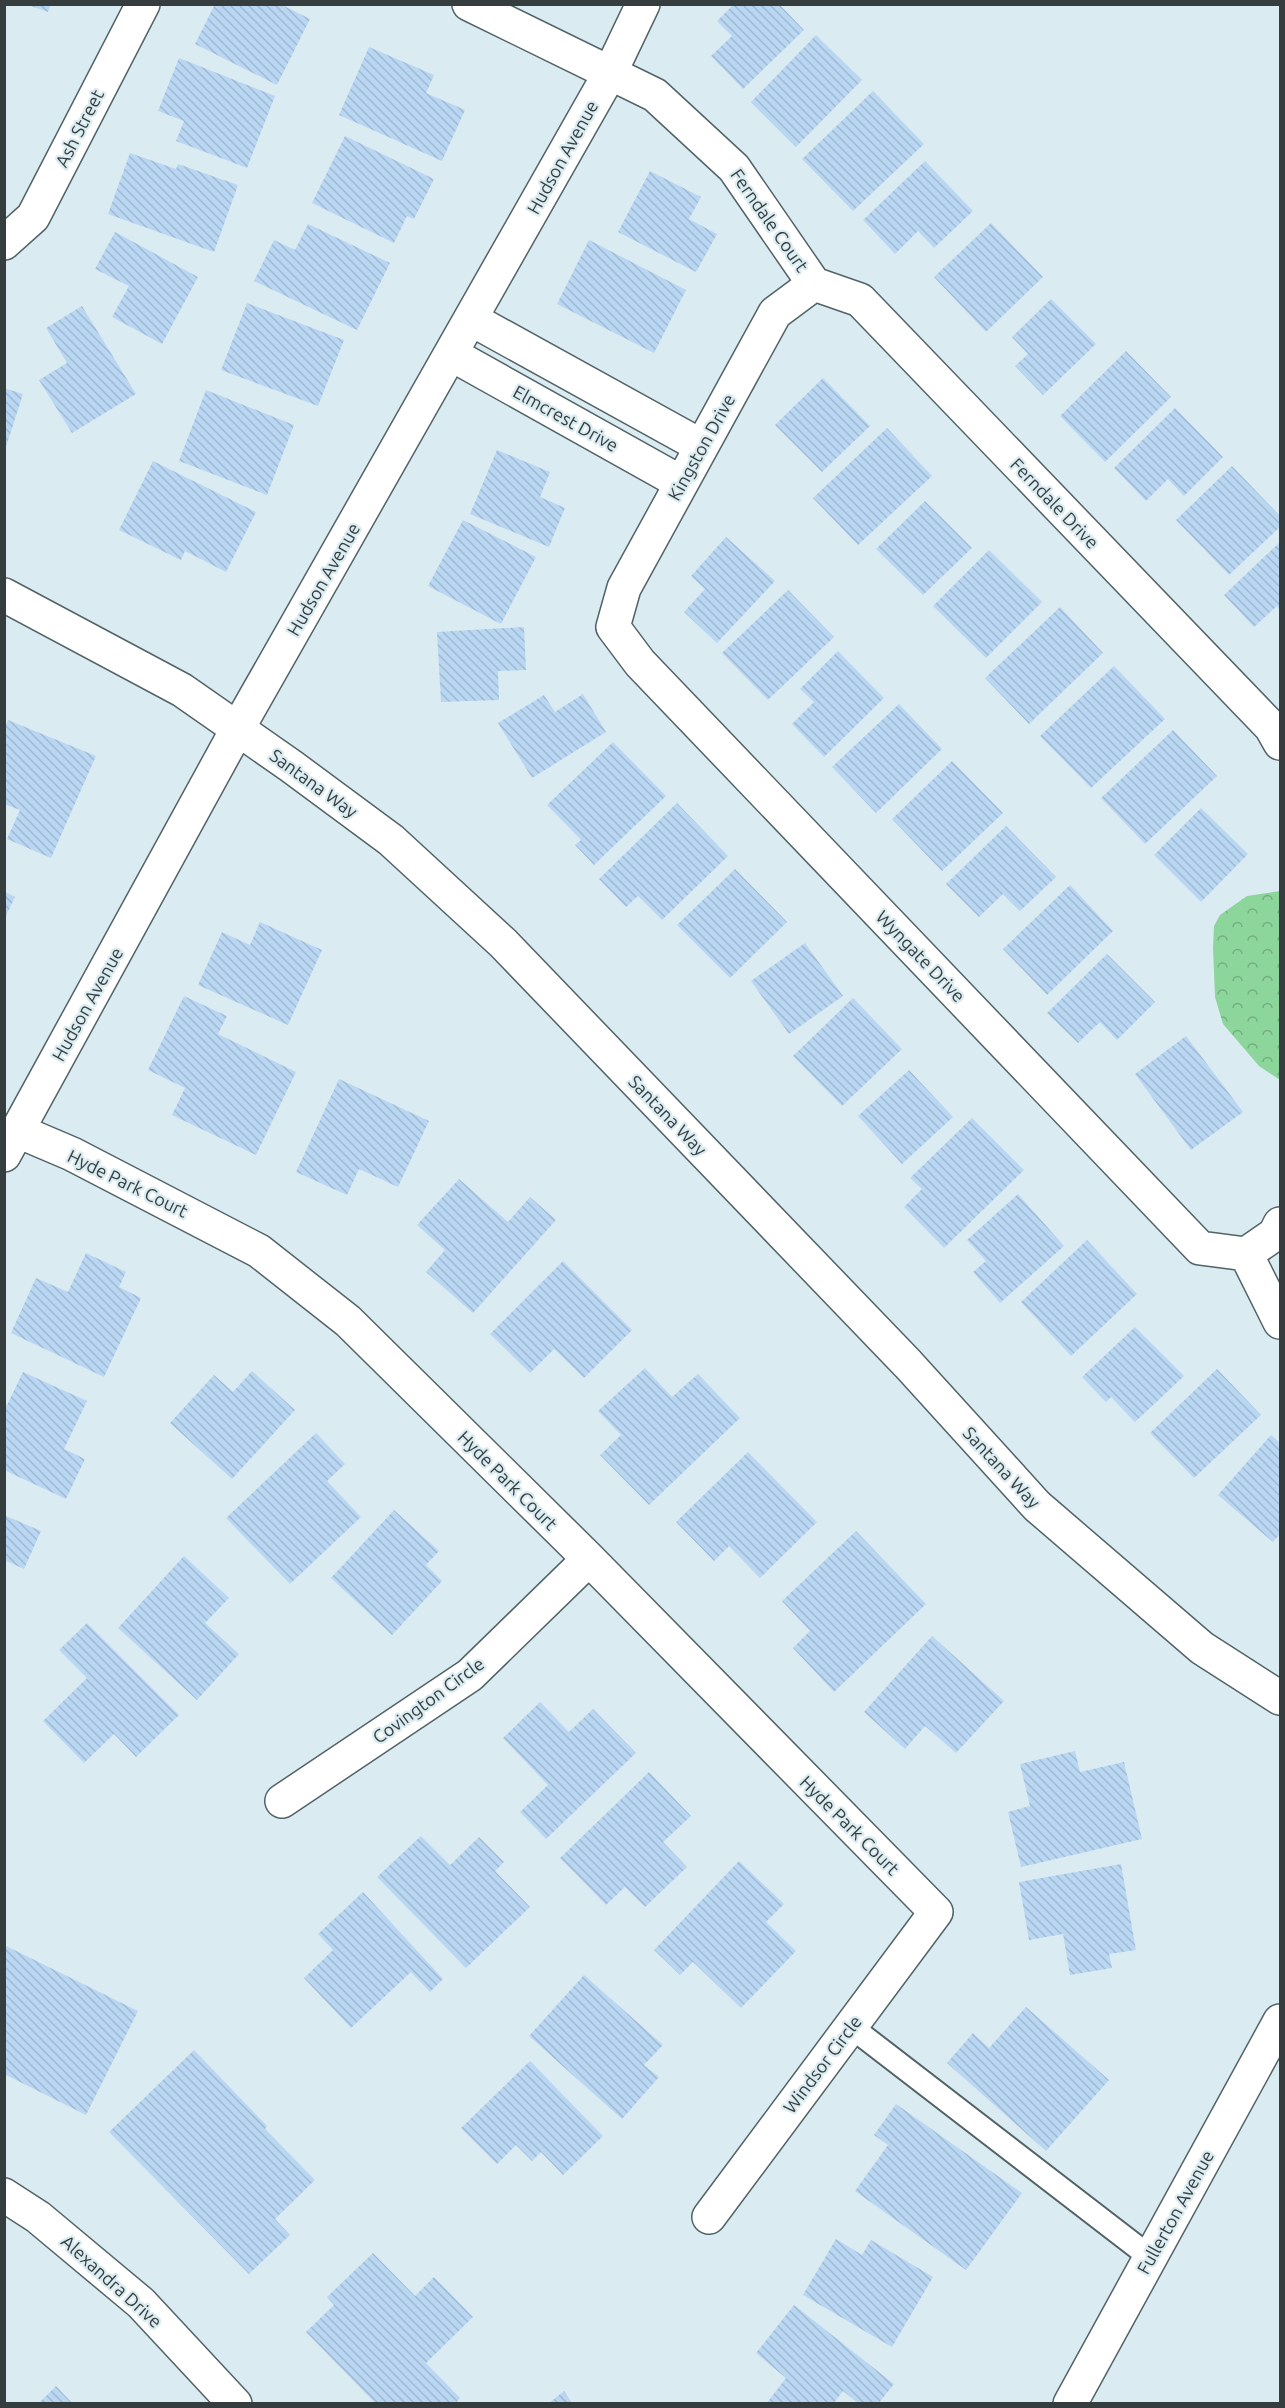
<svg xmlns="http://www.w3.org/2000/svg" width="1285" height="2408" font-family="Ubuntu,sans-serif">
<style>
.park{fill:url(#park-crowns)}
.building{fill:url(#building-back-hatch)}
.lines{fill:none;stroke-linecap:round;stroke-linejoin:round}
.service-casing{stroke:#526367;stroke-width:26}
.minor-casing{stroke:#526367;stroke-width:36}
.tertiary-casing{stroke:#526367;stroke-width:36}
.secondary-casing{stroke:#526367;stroke-width:36}
.service{stroke:#fff;stroke-width:22}
.minor{stroke:#fff;stroke-width:33}
.tertiary{stroke:#fff;stroke-width:33}
.secondary{stroke:#fff;stroke-width:33}
.labels{text-anchor:middle;dominant-baseline:central;stroke-width:4.5;stroke-linejoin:round;paint-order:stroke}
.street-label{font-size:18px;fill:#353d3e;stroke:#daecf1}
</style>
<defs>
<pattern id="park-crowns" width="20" height="18" patternUnits="userSpaceOnUse" patternTransform="scale(1.5)"><rect width="20" height="18" fill="#8cd59b"/><path d="M2 6a3 3 0 1 1 6 0M12 15a3 3 0 1 1 6 0" fill="none" stroke="#73ae80"/></pattern>
<pattern id="building-back-hatch" width="6" height="6" patternUnits="userSpaceOnUse" patternTransform="scale(1.5)"><rect width="6" height="6" fill="#b9d7f3"/><path d="M-1 5l2 2M0 0l6 6M5-1l2 2" fill="none" stroke="#a0b9d1"/></pattern>
</defs>
<rect width="100%" height="100%" fill="#daecf1"/>
<path class="park" d="M1280 891V1080L1259 1066 1223 1024 1215 997 1213 948 1214 926 1220 915 1247 896Z"/>
<path class="building" d="M25 4H51L48 12Z
M215 4H280L310 19 277 85 195 44Z
M734 4H779L804 30 743 89 711 56 732 36 717 21Z
M816 35 862 80 796 147 751 102Z
M369 47 434 75 426 93 465 110 442 161 339 115Z
M179 58 275 96 247 168 176 141 184 121 158 111Z
M873 91 924 144 853 211 802 159Z
M345 136 434 179 414 219 407 216 394 243 312 203Z
M130 153 176 169 178 164 238 185 214 252 108 214Z
M925 161 973 211 934 248 918 231 895 254 863 220Z
M650 171 701 197 689 219 717 234 696 272 618 232Z
M991 223 1043 277 986 332 934 277Z
M308 224 390 263 357 330 254 281 274 240 295 250Z
M115 232 198 277 162 344 112 317 129 286 95 269Z
M589 240 686 290 654 353 557 304Z
M1051 299 1096 344 1043 395 1015 366 1028 354 1012 337Z
M247 303 344 340 318 406 221 370Z
M82 306 136 394 72 433 39 380 67 363 46 328Z
M1126 351 1171 397 1105 462 1060 416Z
M823 378 870 426 822 472 775 425Z
M4 388 23 394 6 447 4 446Z
M206 390 294 425 267 495 179 461Z
M1175 408 1223 457 1184 496 1168 479 1146 501 1114 468Z
M887 428 932 476 858 545 813 498Z
M497 450 550 472 540 497 565 508 549 547 470 514Z
M153 461 256 512 226 572 185 551 181 560 119 530Z
M1232 466 1280 516V527L1229 575 1176 520Z
M925 501 972 548 923 595 876 549Z
M463 520 536 557 501 624 428 586Z
M726 537 775 581 717 643 684 612 705 589 691 576Z
M1280 542V610L1277 606 1254 627 1224 595Z
M989 550 1042 602 986 658 933 606Z
M788 590 834 637 768 700 722 653Z
M1060 607 1103 653 1029 724 985 678Z
M524 627 526 670 498 671 499 700 441 702 437 632Z
M838 651 884 698 824 757 792 724 814 702 800 689Z
M1114 666 1165 719 1091 788 1040 736Z
M583 694 606 732 532 778 498 723 544 695 555 712Z
M899 704 942 749 876 813 832 767Z
M8 720 96 756 51 858 7 839 20 810 4 804V729Z
M1173 730 1217 776 1145 844 1101 798Z
M613 742 666 796 594 865 575 845 581 840 547 805Z
M952 761 1003 813 942 871 892 819Z
M677 803 728 856 662 920 638 896 626 907 599 879Z
M1201 808 1248 854 1201 902 1154 855Z
M1006 826 1056 877 1020 911 1003 894 979 917 946 884Z
M735 869 787 922 730 978 677 925Z
M1070 885 1113 931 1047 995 1003 949Z
M5 892 15 897 5 918Z
M260 922 322 950 288 1025 198 985 222 932 250 945Z
M805 943 843 996 789 1034 751 981Z
M1107 954 1155 1002 1117 1040 1100 1022 1078 1043 1047 1013Z
M184 996 227 1016 218 1034 296 1072 256 1155 172 1115 185 1088 148 1070Z
M853 998 902 1049 842 1106 793 1056Z
M1186 1036 1243 1112 1191 1150 1135 1074Z
M909 1070 953 1117 902 1164 858 1116Z
M339 1079 429 1121 398 1187 359 1169 347 1195 296 1172Z
M972 1118 1024 1170 944 1248 904 1207 922 1189 910 1178Z
M459 1179 508 1222 530 1197 556 1220 473 1313 426 1272 445 1250 417 1225Z
M1018 1194 1064 1246 1000 1303 973 1272 986 1261 967 1240Z
M1087 1240 1137 1294 1071 1356 1021 1302Z
M86 1253 126 1272 119 1287 141 1298 104 1377 11 1333 36 1278 68 1292Z
M563 1261 632 1330 584 1378 554 1349 530 1373 490 1334Z
M1135 1327 1184 1376 1135 1422 1111 1397 1106 1402 1082 1377Z
M645 1368 672 1397 698 1374 740 1418 649 1505 600 1455 621 1435 598 1411Z
M1217 1369 1261 1415 1194 1478 1150 1433Z
M252 1371 295 1410 232 1479 170 1423 214 1375 233 1392Z
M23 1372 87 1401 64 1449 85 1459 66 1499 4 1470V1404L7 1405Z
M316 1433 345 1464 327 1481 361 1517 290 1584 226 1518Z
M1271 1435 1280 1443V1534L1273 1542 1218 1495Z
M748 1452 817 1522 760 1578 729 1546 714 1561 676 1522Z
M394 1510 439 1551 426 1565 442 1581 392 1635 331 1578Z
M4 1515 41 1531 24 1569 4 1560Z
M856 1531 926 1604 834 1692 793 1648 810 1631 782 1601Z
M184 1556 229 1598 205 1623 239 1654 197 1700 118 1628Z
M87 1623 179 1715 136 1757 114 1734 84 1763 43 1721 87 1678 59 1650Z
M932 1636 1004 1701 956 1753 925 1726 905 1749 864 1712Z
M540 1702 569 1732 593 1709 636 1753 546 1839 520 1812 548 1785 503 1738Z
M1075 1751 1080 1772 1124 1762 1142 1839 1021 1867 1008 1812 1030 1806 1020 1764Z
M649 1772 691 1816 663 1842 687 1867 645 1907 625 1887 606 1905 560 1858Z
M421 1836 450 1865 479 1837 504 1862 495 1871 530 1907 466 1968 377 1877Z
M739 1861 784 1904 766 1922 796 1951 741 2008 693 1962 680 1975 654 1950Z
M1121 1864 1136 1950 1109 1954 1112 1968 1070 1975 1063 1934 1029 1940 1019 1882Z
M363 1892 443 1979 430 1992 411 1972 351 2028 304 1978 333 1950 318 1934Z
M4 1945 138 2011 86 2115 4 2074Z
M584 1975 663 2045 644 2065 659 2077 622 2119 529 2036Z
M1026 2007 1109 2080 1046 2151 947 2063 973 2033 989 2048Z
M194 2050 267 2126 265 2129 315 2180 275 2219 290 2235 249 2274 109 2132Z
M530 2061 603 2136 563 2175 541 2152 532 2161 516 2145 497 2164 461 2128Z
M896 2104 1022 2193 966 2270 855 2191 888 2145 874 2135Z
M836 2239 862 2255 871 2240 933 2277 892 2347 803 2295Z
M373 2253 415 2296 434 2277 473 2317 426 2363 460 2398 455 2404H376L306 2332 334 2305 327 2297Z
M794 2305 894 2384 878 2404H859L843 2391 833 2404H766L786 2378 756 2353Z
M56 2386 73 2404H38Z
M564 2391 573 2404H548Z"/>
<g class="lines">
<g class="service-casing">
<path id="service" d="M850 2026 1150 2257"/>
</g>
<g class="minor-casing">
<path id="minor" d="M469 4 655 95 734 168 814 284
M4 243 33 217 143 4
M814 284 775 313 624 588 613 627 640 663 1200 1248 1246 1254
M814 284 860 300 1271 727 1280 743
M471 319 701 446
M451 354 680 482
M238 728 610 73 643 4
M18 1131 72 1154 259 1251 348 1321 589 1559 936 1912 709 2217
M1246 1254 1280 1322
M1246 1254 1275 1234 1280 1224
M282 1801 470 1675 589 1559
M4 2195 38 2217 141 2303 235 2404"/>
</g>
<g class="tertiary-casing">
<path id="tertiary" d="M4 595 182 690 291 766 391 840 503 943 908 1364 1037 1506 1202 1648 1280 1698
M4 1155 238 728"/>
</g>
<g class="secondary-casing">
<path id="secondary" d="M1070 2404 1280 2021"/>
</g>
<use href="#service" class="service"/>
<use href="#minor" class="minor"/>
<use href="#tertiary" class="tertiary"/>
<use href="#secondary" class="secondary"/>
</g>
<g class="labels">
<g class="street-label">
<text transform="translate(79 128) rotate(-63)">Ash Street</text>
<text transform="translate(562 157) rotate(-61)">Hudson Avenue</text>
<text transform="translate(770 220) rotate(55)">Ferndale Court</text>
<text transform="translate(566 418) rotate(29)">Elmcrest Drive</text>
<text transform="translate(701 447) rotate(-61)">Kingston Drive</text>
<text transform="translate(1055 503) rotate(46)">Ferndale Drive</text>
<text transform="translate(323 579) rotate(-60)">Hudson Avenue</text>
<text transform="translate(314 783) rotate(36)">Santana Way</text>
<text transform="translate(921 956) rotate(46)">Wyngate Drive</text>
<text transform="translate(87 1004) rotate(-61)">Hudson Avenue</text>
<text transform="translate(668 1115) rotate(46)">Santana Way</text>
<text transform="translate(128 1183) rotate(26)">Hyde Park Court</text>
<text transform="translate(1002 1467) rotate(47)">Santana Way</text>
<text transform="translate(508 1480) rotate(45)">Hyde Park Court</text>
<text transform="translate(428 1700) rotate(-36)">Covington Circle</text>
<text transform="translate(850 1825) rotate(45)">Hyde Park Court</text>
<text transform="translate(822 2064) rotate(-53)">Windsor Circle</text>
<text transform="translate(1175 2212) rotate(-61)">Fullerton Avenue</text>
<text transform="translate(112 2281) rotate(42)">Alexandra Drive</text>
</g>
</g>
<rect width="1285" height="2408" fill="none" stroke="#353d3e" stroke-width="12"/>
</svg>
